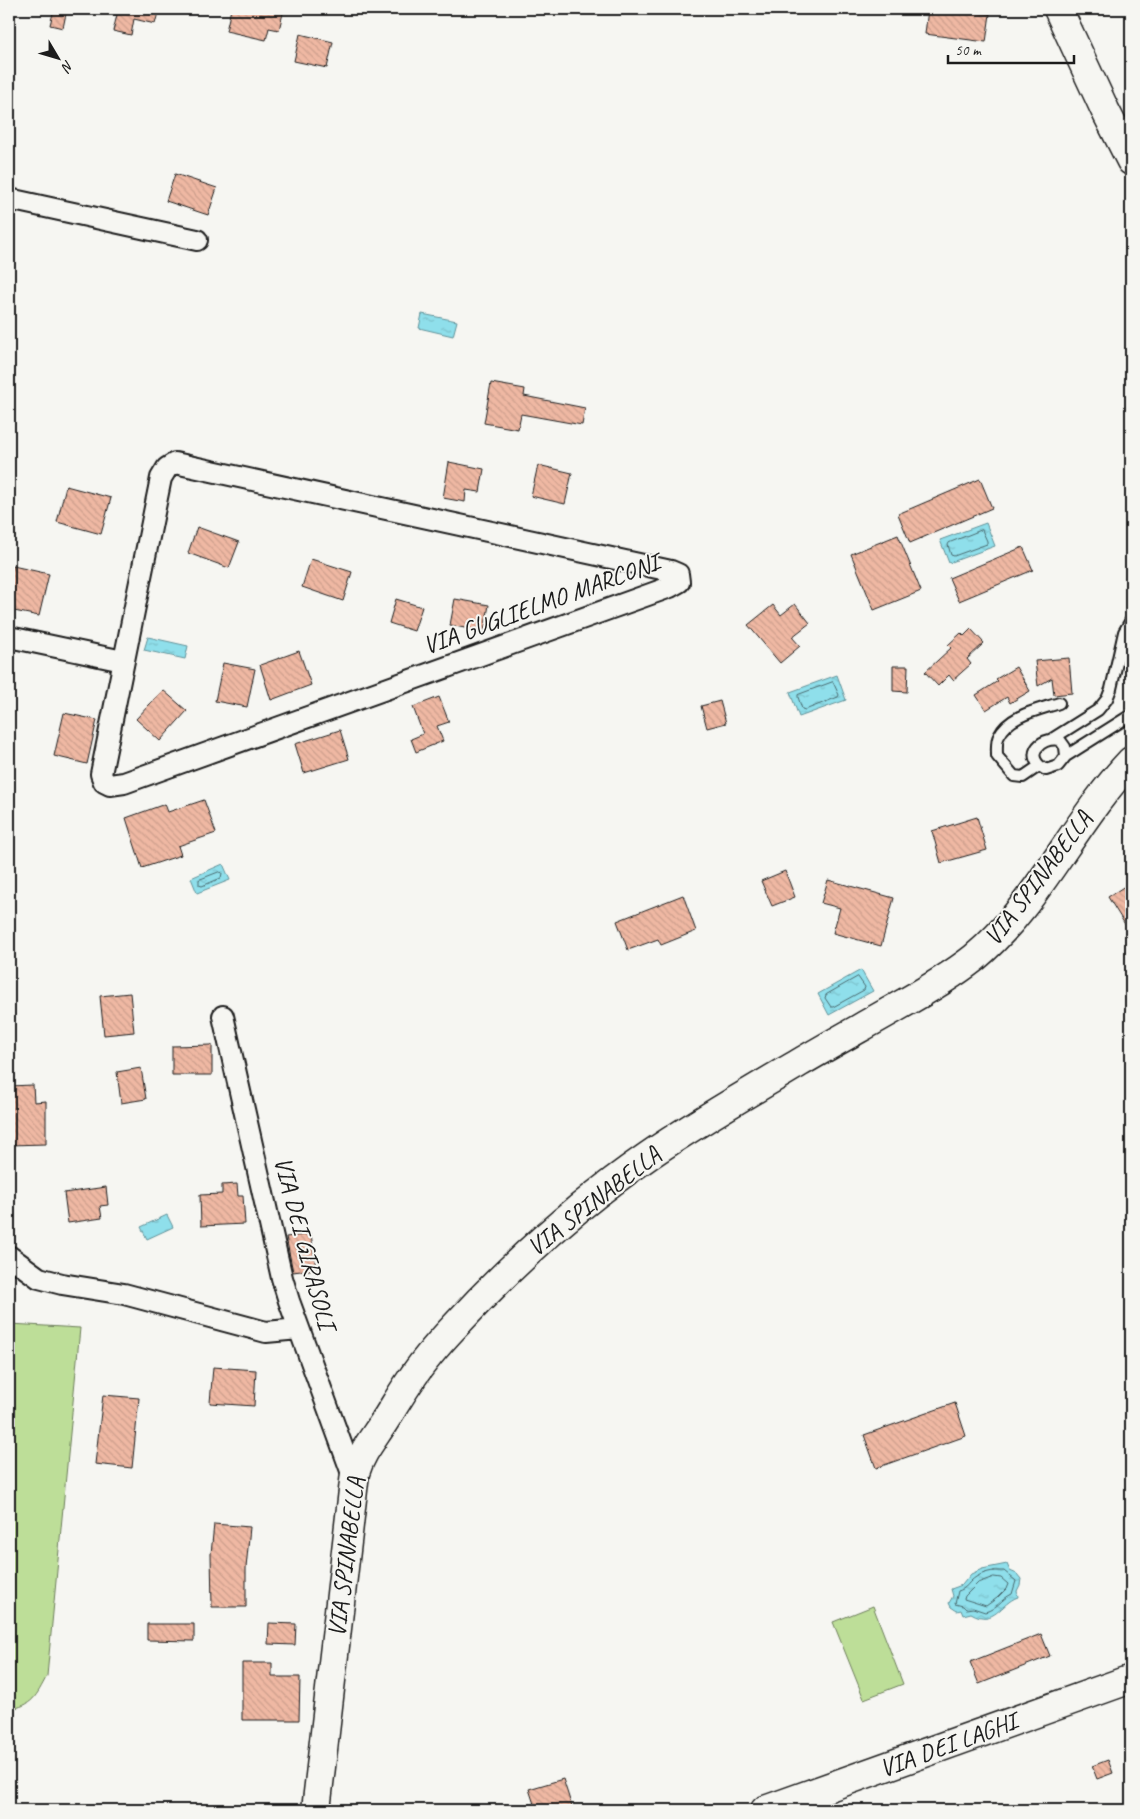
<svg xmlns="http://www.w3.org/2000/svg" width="1140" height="1819" font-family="Caveat,sans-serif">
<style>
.grass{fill:#bdde98;stroke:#6c7d5a}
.water{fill:url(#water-ripples);stroke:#619198}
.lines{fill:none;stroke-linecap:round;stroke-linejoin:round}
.shore{stroke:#4a6a6f;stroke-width:1}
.building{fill:url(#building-back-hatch);stroke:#1c1c1c}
.lane-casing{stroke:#1c1c1c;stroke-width:14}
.street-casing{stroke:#1c1c1c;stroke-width:24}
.secondary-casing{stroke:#1c1c1c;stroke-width:31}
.lane{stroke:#f6f6f2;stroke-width:10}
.street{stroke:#f6f6f2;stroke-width:20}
.secondary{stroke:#f6f6f2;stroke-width:28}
.labels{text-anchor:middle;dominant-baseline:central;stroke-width:4;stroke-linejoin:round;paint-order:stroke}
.street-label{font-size:25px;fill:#1c1c1c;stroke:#f6f6f2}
</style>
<defs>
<pattern id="water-ripples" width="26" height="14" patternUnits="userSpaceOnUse" patternTransform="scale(1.25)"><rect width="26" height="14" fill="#8fdfeb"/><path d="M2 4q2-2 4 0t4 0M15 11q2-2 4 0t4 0" fill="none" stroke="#7bbfc9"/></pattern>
<pattern id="building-back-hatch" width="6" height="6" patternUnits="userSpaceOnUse" patternTransform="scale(1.25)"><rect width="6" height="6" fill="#efb8a3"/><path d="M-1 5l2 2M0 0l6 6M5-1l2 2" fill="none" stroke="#cc9e8c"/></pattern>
</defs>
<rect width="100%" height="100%" fill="#f6f6f2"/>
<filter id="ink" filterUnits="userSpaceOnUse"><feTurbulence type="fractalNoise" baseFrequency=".02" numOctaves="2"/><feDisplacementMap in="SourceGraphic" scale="10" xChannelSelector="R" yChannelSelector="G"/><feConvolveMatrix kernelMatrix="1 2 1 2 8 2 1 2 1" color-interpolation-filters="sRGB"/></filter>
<g filter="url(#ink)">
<path class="grass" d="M10 1324 80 1328 47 1676C36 1696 33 1706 9 1709Z
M873 1606 903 1684 864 1699 833 1622Z"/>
<path class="water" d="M422 314 457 321 453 336 419 328Z
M986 523 995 546 949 563 940 540Z
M148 637 188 646 185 659 144 650Z
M837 675 846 700 799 717 790 692Z
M223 864 230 880 197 893 191 878Z
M861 970 873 991 829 1015 818 994Z
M167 1215 173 1227 147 1239 141 1227Z
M1007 1564 1010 1571 1017 1574 1021 1579 1020 1585 1017 1591 1018 1597C1000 1603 995 1627 971 1613L963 1615 961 1610 957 1611 951 1607 949 1603 953 1596 951 1589 962 1585 971 1574 982 1569Z"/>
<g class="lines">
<path class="shore" d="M982 530 987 541V544L954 556 951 555 948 545 949 543Z
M833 682 839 695 838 697 805 710 802 709 798 697V695Z
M219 872 222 873 221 878 202 886 199 885V880Z
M858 977 865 987 864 990 833 1007H831L825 998 826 995Z
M994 1571H1004L1016 1581 1012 1594C1001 1599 997 1609 985 1612L973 1608 966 1609 963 1606 955 1604 958 1591C965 1589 966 1586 971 1581 977 1575 986 1572 994 1571Z
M994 1577 1001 1578 1008 1584 1006 1589 997 1598 986 1606 964 1599 965 1596 978 1583Z"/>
</g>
<path class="building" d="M54 9H67L63 28 50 25Z
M113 9H159L155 24 134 19 131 35 113 31 117 15 112 14Z
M231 9H284L279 30 269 28 266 40 226 31Z
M928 9H950L990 14 986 42 925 34Z
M300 34 333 42 327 68 294 61Z
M175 174 217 188 208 215 166 201Z
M491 383 525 389 524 396 585 408 582 425 521 414 518 429 484 423Z
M449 462 484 469 480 492 466 490 465 502 443 498Z
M538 465 572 473 565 504 531 496Z
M980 479 992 508 910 543 898 514Z
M66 486 111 498 101 534 57 522Z
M197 527 239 542 229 568 188 553Z
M898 535 921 591 874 610 851 554Z
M1023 547 1033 570 959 601 949 578Z
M311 559 352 572 343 601 302 587Z
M13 566 49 574 39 616 9 610V583Z
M396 599 422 607 414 631 389 623Z
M455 599 489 605 484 632 450 625Z
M795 604 810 623 792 637 800 646 780 663 748 625 773 605 781 615Z
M971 629 984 643 967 659 971 664 953 680 949 675 938 686 925 672 951 648 948 645 961 633 964 636Z
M299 651 311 685 271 700 260 665Z
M1069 658 1072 693 1054 695 1052 678 1038 686 1035 661Z
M223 663 255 669 247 707 215 701Z
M893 666H908L907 692 893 691Z
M1016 667 1030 691 1010 703 1007 697 986 710 976 695 998 681 996 679Z
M163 690 187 711 160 741 136 719Z
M439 697 449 722 437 726 443 741 416 752 411 739 423 734 413 707Z
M720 701 726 723 707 728 701 706Z
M64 713 97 720 87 764 54 756Z
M340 730 349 759 304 773 295 744Z
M204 800 216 833 178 846 181 855 142 868 126 818 165 804 168 812Z
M977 817 987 850 941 863 932 831Z
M785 871 795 897 772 906 761 881Z
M828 880 894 898 881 946 833 933 840 908 821 903Z
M1131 882V934L1108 897Z
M683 895 696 931 661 945 658 939 628 950 617 921Z
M130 993 134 1032 104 1035 100 996Z
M212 1045V1075H172V1046Z
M141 1068 146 1099 121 1103 117 1072Z
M33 1085 34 1102 46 1101V1144L9 1145V1086Z
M237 1184 238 1196H243L245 1224 201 1226 200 1195 222 1194V1185Z
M106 1187 108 1205 100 1206 102 1218 68 1223 64 1193Z
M311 1234 316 1269 293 1272 286 1237Z
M213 1367 256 1370 254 1406 210 1403Z
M103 1395 139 1398 132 1468 95 1464Z
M955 1403 966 1436 876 1468 864 1435Z
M214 1524 250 1527 246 1568V1607H212L211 1554Z
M269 1623 296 1624 295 1645 268 1644Z
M147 1624H194V1641L147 1640Z
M1041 1634 1050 1656 979 1684 970 1662Z
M242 1663H272V1677H300L299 1720H242Z
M1108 1760 1113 1773 1097 1779 1092 1766Z
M563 1779 573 1810H536L529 1789Z"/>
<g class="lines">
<g class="lane-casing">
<path id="lane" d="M1052 739 1098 710 1107 699 1111 689 1124 632 1131 620
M1066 756 1065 747 1060 740C1038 736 1023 758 1046 770L1058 766 1066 756 1131 715
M1039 766 1023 777 1014 776 997 756C997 750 996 741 999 736 1009 715 1039 710 1059 703"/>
</g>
<g class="street-casing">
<path id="street" d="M9 199 197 240
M175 463 671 571 678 574 679 582 670 587 124 783 110 785 104 782 101 774 161 478 167 468Z
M9 637 123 661
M223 1016 282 1278 289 1301 354 1479
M9 1256 39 1278 62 1284 124 1294 266 1332 299 1329"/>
</g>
<g class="secondary-casing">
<path id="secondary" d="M1058 9 1105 110 1131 161
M316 1810 355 1473C361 1453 373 1439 384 1422 393 1408 401 1394 410 1381 423 1361 438 1344 454 1327 512 1264 577 1205 648 1156 696 1123 748 1093 799 1063 831 1044 864 1026 897 1007 924 992 950 977 974 958 1037 906 1074 821 1131 761
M765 1810 1131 1679"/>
</g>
<use href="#lane" class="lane"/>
<use href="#street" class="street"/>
<use href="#secondary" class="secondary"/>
</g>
</g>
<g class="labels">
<g class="street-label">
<text transform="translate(541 604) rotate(-20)">VIA GUGLIELMO MARCONI</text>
<text transform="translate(1038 878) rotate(-53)">VIA SPINABELLA</text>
<text transform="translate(594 1201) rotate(-38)">VIA SPINABELLA</text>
<text transform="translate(305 1243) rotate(75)">VIA DEI GIRASOLI</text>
<text transform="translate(346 1557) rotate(-83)">VIA SPINABELLA</text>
<text transform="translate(948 1745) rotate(-20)">VIA DEI LAGHI</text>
</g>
</g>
<rect width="1140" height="1819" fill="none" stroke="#f6f6f2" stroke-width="30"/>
<rect x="15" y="15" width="1110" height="1789" fill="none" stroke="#1c1c1c" stroke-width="2" filter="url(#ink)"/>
<g transform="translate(58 58) rotate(128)" stroke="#f6f6f2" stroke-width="4" paint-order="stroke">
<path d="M0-4L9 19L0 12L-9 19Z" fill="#1c1c1c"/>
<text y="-8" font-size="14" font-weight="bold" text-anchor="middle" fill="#1c1c1c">N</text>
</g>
<path d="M948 55v8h126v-8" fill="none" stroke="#1c1c1c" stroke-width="2.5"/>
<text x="955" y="55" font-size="15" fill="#1c1c1c" stroke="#f6f6f2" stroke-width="4" paint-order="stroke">50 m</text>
</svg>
